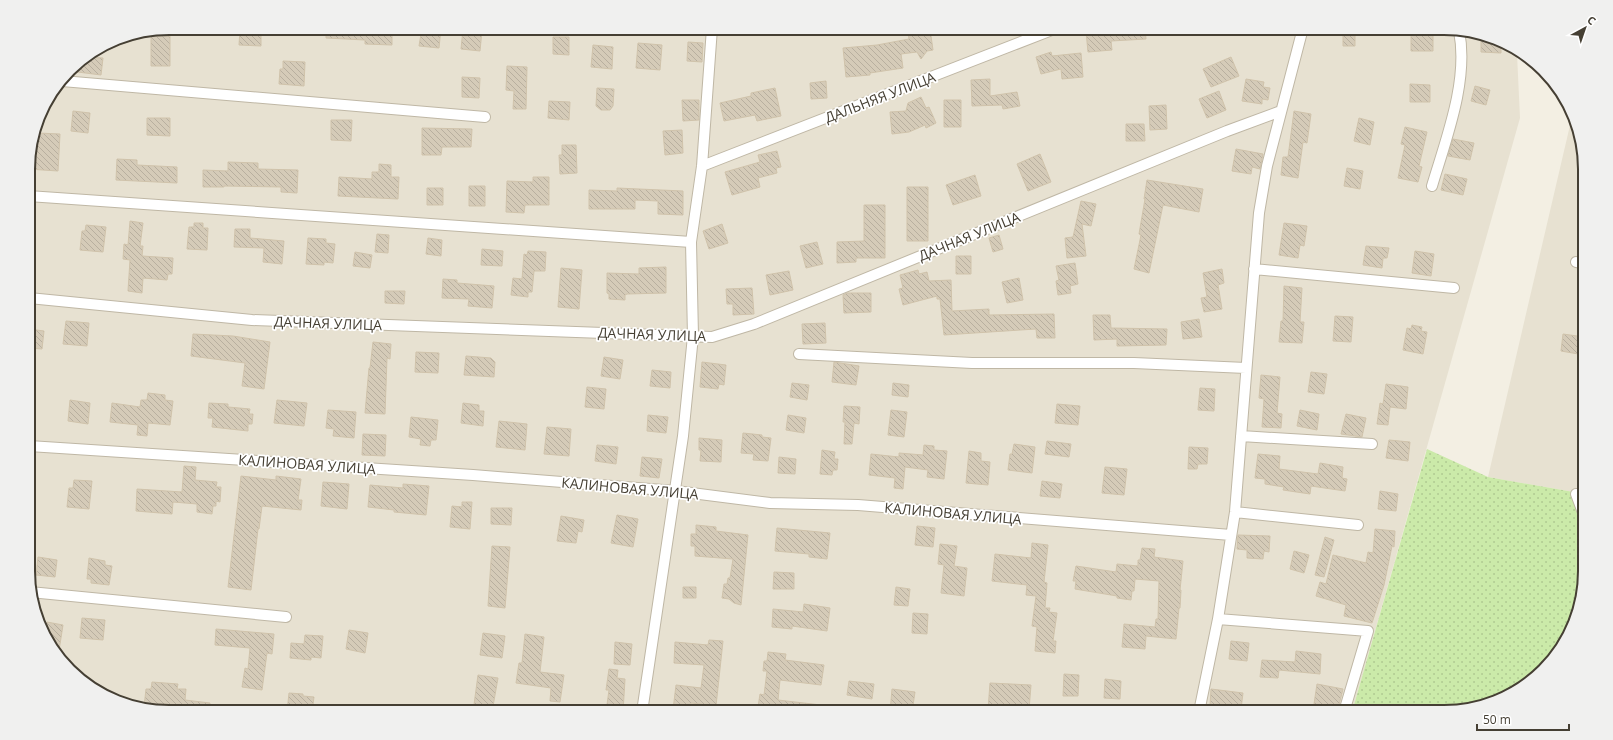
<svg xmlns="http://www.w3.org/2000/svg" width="1613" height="740" font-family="'Open Sans',sans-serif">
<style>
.residential{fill:#e7e1d1}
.grass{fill:url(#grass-dots)}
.building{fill:url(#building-back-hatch);stroke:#d0c3ab}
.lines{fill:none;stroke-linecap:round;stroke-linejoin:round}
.street-casing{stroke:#bfb7a5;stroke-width:12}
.street{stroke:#fff;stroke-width:10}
.labels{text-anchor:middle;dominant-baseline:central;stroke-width:3.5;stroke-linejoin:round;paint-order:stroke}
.street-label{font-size:14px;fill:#453f33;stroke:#fff}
.rim{fill:none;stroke:#453f33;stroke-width:2}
</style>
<defs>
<pattern id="grass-dots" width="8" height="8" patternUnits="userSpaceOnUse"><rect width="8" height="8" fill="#cbeaa9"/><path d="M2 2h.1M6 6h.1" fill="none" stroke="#b0ca92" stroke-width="1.8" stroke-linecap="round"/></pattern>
<pattern id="building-back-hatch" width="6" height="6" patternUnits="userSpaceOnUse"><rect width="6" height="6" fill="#d5cbb8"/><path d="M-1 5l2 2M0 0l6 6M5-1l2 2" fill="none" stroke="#b8af9f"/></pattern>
</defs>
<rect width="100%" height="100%" fill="#f3efe3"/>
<path class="residential" d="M169 28H1444L1498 39 1517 54 1520 118 1352 712H169L115 701 57 657 29 590 28 160 43 106 76 63 115 39Z
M1571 121 1584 151 1585 494 1488 477Z"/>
<path class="grass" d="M1427 449 1488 477 1585 494V571L1574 625 1556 657 1523 688 1453 712H1352Z"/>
<path class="building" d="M244 28H260V32H261V46L239 45 240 30 244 31Z
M326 28H392V45L365 44V40L326 38Z
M422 28H441L439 48 419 46Z
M1118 28H1145L1146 39 1111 41 1112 50 1088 52 1086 31Z
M1343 28H1355V46H1343Z
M463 29 482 30 480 51 461 49Z
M930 29 933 50 927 51 921 59 917 52 901 54 903 68 870 73V75L846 77 843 48 877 45 909 39 908 32Z
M1411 33H1433V51H1411Z
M1481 35 1498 39 1501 41V53L1481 52Z
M151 36H170V66H151Z
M553 37H569V55L553 54Z
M688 42 703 43 702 62 687 61Z
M638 43 662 45 660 70 636 68Z
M593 45 613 47 612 69 591 67Z
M1051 52 1052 56 1081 53 1083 77 1062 79 1061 69 1041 74 1036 57Z
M86 57 103 58 101 75 70 71 76 63Z
M1231 57 1239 76 1211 87 1203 69Z
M283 61 305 62 304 86 279 84 280 69H283Z
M507 66 527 67 526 109H513L514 91 506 90Z
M462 77 480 78 479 98 462 97Z
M990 79V96L1017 92 1020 106 1003 109 1002 105 972 106 971 80Z
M1246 79 1264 82 1263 87 1270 88 1268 100 1262 99V104L1242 101Z
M826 81 827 98 811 99 810 83Z
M1410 84 1430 85V102H1410Z
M1475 86 1490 90 1486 105 1471 101Z
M597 88 614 89 613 106 610 110H601L596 106Z
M775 88 781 116 757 121 755 115 724 121 720 103 751 96V93Z
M1219 91 1226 110 1207 118 1199 99Z
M921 97 926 108 929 107 936 123 926 128 925 125 909 132 892 134 890 112 906 111 908 103Z
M682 100H699V120L683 121Z
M944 100H961V127H944Z
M549 101 570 102 569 120 548 118Z
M1166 105 1167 129 1150 130 1149 106Z
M73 111 90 113 88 133 71 131Z
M1294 111 1311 114 1307 143 1303 142 1298 178 1281 175 1283 157H1288Z
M147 118H170V136L147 135Z
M1359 118 1374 122 1370 145 1354 141Z
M331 120H352L351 141 331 140Z
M1126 124H1144L1145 141H1126Z
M1405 127 1427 132 1419 166 1422 167 1418 182 1398 178 1405 145 1401 144Z
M422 128 472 129 471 147H442L441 155H422Z
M682 130 683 153 665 155 663 131Z
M38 133 60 134 58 171 28 169V160L32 147H37Z
M1453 139 1474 143 1470 160 1448 156Z
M562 145H576L577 173 560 174 559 155H562Z
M1236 149 1263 154 1260 169 1252 167 1251 174 1232 171Z
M777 151 781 167 776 168 777 173 758 178 760 187 732 195 725 172 760 162 758 155Z
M1040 154 1051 182 1028 191 1017 164Z
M117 159 137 160V165L177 167V183L116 180Z
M228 162 258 163V169L298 170 297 193 281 192V187L224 186V187H203V170L228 171Z
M379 164 391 165V177H399L398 199 338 196 339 177 372 179V172H379Z
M1347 168 1363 171 1360 189 1344 186Z
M1445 174 1467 179 1463 195 1441 190Z
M975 175 981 196 953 205 946 185Z
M533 177H549V205H525L524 213 506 212 507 181 533 182Z
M1147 180 1203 189 1199 212 1163 205 1149 273 1134 269 1141 235 1139 234 1145 199H1144Z
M469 186H485V206H469Z
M907 187H928V241H907Z
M427 188H443V205H427Z
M617 188 683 191V215L658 214V201L635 200V209H589V190L617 191Z
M1081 201 1096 204 1091 226 1082 224 1086 256 1067 258 1065 238 1073 237Z
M864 205H885V258H856V262L837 263V242L864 241Z
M130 221 143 223 140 246H143L142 256 173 258 172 274H168L167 280 143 278 142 293 128 291 130 260 123 259 124 244 128 245Z
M194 223H203V228H208L207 250 187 249 189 227H194Z
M1284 223 1307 226 1304 246 1300 245 1298 258 1279 255Z
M722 224 728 243 709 249 703 231Z
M86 225 106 227 103 252 80 250 82 231H85Z
M235 229H250V238L284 241 282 264 263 262 264 248 234 247Z
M377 234 389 235 388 253 375 252Z
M999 235 1003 249 993 252 989 238Z
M308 238 326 239V243L335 244 333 263 324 262V265L306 264Z
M428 238 442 240 441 256 426 254Z
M817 242 823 264 806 268 800 246Z
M1366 246 1389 248 1387 258H1383L1382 268 1363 265Z
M482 249 503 251 502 266 481 265Z
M528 251 546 252 545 271H534L532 292H528V297L511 295 513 278 522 279 524 254 527 255Z
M1415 251 1434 254 1431 276 1412 273Z
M355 252 372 255 370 268 353 266Z
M956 256H971V274H956Z
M1075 263 1078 284 1070 286 1071 293 1058 295 1056 281 1059 280 1056 266Z
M666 267V293L627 294 625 295V300L609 299V294L607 293V273L639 274V268Z
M561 268 582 270 579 309 558 307Z
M1222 269 1224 283 1218 285 1222 309 1204 312 1201 298 1207 297 1203 273Z
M918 270 919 274 927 272 929 281 951 280 952 311 989 309V315L1054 314 1055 338H1037L1036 329 944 335 940 299H937V296L903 305 899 289 903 288 900 275Z
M789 271 793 290 770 295 766 275Z
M1019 278 1023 300 1007 303 1002 282Z
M443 279 457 280V283L494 286 492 308 468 306 469 299 442 298Z
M1284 286 1302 288 1300 322H1304L1302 343 1279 342 1281 321H1283Z
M752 288 754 314 733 315V304H727L726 289Z
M385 291H405L404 304 385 303Z
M847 293H871V312L844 313 843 295Z
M1093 315H1110L1111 328 1167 329 1166 345 1117 346V339L1094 340Z
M1335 316 1353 317 1351 342 1333 341Z
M1199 319 1202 337 1183 339 1181 322Z
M66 321 89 323 87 346 63 344Z
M825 323 826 343 803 344 802 324Z
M1412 325 1422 327 1421 331 1427 332 1423 354 1403 350 1407 328 1411 329Z
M29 329 44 331 42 349 29 348Z
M193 334 233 336 270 342 264 389 242 386 245 363 191 356Z
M1563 334 1584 337V355L1561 351Z
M373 342 391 344 390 359 387 358 385 414 365 413 369 368H370Z
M416 352 439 353 438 373 415 372Z
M466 356 491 358 495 362 494 377 464 375Z
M604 357 623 360 620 379 601 376Z
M702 362 726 365 724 385 719 384 718 389 700 387Z
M834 362 859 366 856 385 832 382Z
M652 370 671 372 670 388 650 386Z
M1311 372 1327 374 1324 394 1308 392Z
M1261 375 1280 377 1277 413 1282 414 1281 428 1262 427 1264 399 1259 398Z
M792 383 809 385 807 400 790 397Z
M893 383 909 385 908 397 892 395Z
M1386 384 1408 387 1406 409 1390 407 1388 425 1377 424 1380 403 1383 404Z
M587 387 606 389 604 409 585 407Z
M1200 388 1215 389 1214 411 1198 410Z
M148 393 165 395V400L173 401 170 425 148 423 147 436 137 435 138 425 110 422 112 403 140 407 141 400H147Z
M70 400 90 403 88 424 68 421Z
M277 400 307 403 304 426 274 423Z
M209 403 228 404V407L250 409 249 414H253L252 424H248V431L212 427 213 418H208Z
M463 403 479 405V411H484L483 426 461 423Z
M1057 404 1080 406 1078 425 1055 423Z
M844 406 860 407 859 424 854 423 852 444H844L845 422H843Z
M328 410 356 412 354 438 333 436 334 429 326 428Z
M891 410 907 412 904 437 888 435Z
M1300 410 1319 414 1317 430 1297 426Z
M1346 414 1366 418 1362 437 1341 434Z
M648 415 668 417 666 433 647 431Z
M788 415 806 418 804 433 786 430Z
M411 417 438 420 436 440H431L430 446 420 445 421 439 409 437Z
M499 421 527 424 525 450 496 447Z
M547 427 571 429 569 456 544 454Z
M743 433 762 435V437L771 438 768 461 753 460 754 454 741 453Z
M363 434 386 435 385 456 362 455Z
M699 438 722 440 721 462 700 461 701 450H699Z
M1389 440 1410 442 1408 461 1386 458Z
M1047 441 1071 444 1069 457 1045 454Z
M1014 444 1035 447 1032 473 1008 470 1010 454H1012Z
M597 445 618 447 616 464 595 461Z
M924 445 934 446V450L947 451 944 479 927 477 928 470 905 467 903 489 894 488 895 478 869 475 871 454 899 457V453L923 455Z
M1189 447 1208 448 1207 464H1198L1197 469H1188Z
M822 450 835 452 834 459H838L837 470H833L832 475 820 474Z
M969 451 981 453V461L990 462 988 485 966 483Z
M1258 454 1280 456 1279 469 1318 474 1320 463 1343 467 1342 478 1347 479 1345 491 1311 486 1310 494 1283 490 1284 487 1265 484V479L1255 478Z
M642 457 662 459 659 478 640 476Z
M779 457 796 459 795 474 778 473Z
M184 466 196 467 195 480 217 482 216 487H221L220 502 216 501V506H213L212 514 197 512V504L173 502 172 514 136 511 137 489 182 492Z
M1105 467 1127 469 1124 495 1102 493Z
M241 476 276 480V476L301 479 298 500H302L301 510 262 506 259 529H258L251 590 228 587Z
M74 480 92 481 89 509 67 507 69 488H73Z
M1042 481 1062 484 1060 498 1040 496Z
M323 482 349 484 347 509 321 506Z
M403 484 429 486 426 515 394 512V510L368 507 370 485 403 488Z
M1380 491 1398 494 1396 511 1378 509Z
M462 502H472L470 529 450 527 452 506 462 507Z
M491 508H512L511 525 491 524Z
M617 515 638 519 633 547 611 543Z
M561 516 584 520 582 532 578 531 576 543 557 541Z
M696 525 716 527V531L748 535 741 605 734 603 729 599 722 598 724 584H727L728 578H730L733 559 695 556V546H691V534H696Z
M917 526 935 528 933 547 915 545Z
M777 528 830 533 827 559 809 557V554L775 551Z
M1375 529 1395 531 1394 547 1392 546 1384 585 1372 623 1344 616 1346 605 1316 596 1320 582 1326 584 1333 555 1366 563 1368 552 1373 553Z
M1238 535 1270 536 1269 552 1264 551 1263 559 1247 558V550L1237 549Z
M1325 537 1334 540 1324 577 1315 575Z
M1032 543 1048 545 1044 582 1047 583 1045 608H1050L1049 612 1057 613 1053 641H1056L1055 653 1035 651 1037 627 1032 626 1036 596 1026 595 1027 585 992 581 995 554 1031 558Z
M940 544 957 546 954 566 967 568 964 596 941 593 944 565 938 564Z
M492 546 510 547 505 608 488 606Z
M1142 548 1155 549 1154 557 1183 561 1180 590H1181L1180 608H1179L1176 639 1146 636 1145 649 1122 647 1124 624 1155 627 1156 619H1158L1159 581 1135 579 1134 591H1132L1131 600 1117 598V596L1075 589 1076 581H1073L1076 566 1116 572 1117 564 1138 566V560H1140Z
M1294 551 1309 555 1304 573 1290 569Z
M38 557 57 560 55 577 36 575Z
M89 558 105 561V565L112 566 109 585 91 583V579H87Z
M774 572 794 573V589H773Z
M683 587H696V598H683Z
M896 587 910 589 908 606 894 605Z
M804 604 830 608 827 631 792 626V629L772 627 773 609 803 612Z
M913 613 928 614 927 634 912 633Z
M82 618 105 620 103 640 80 638Z
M47 622 63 625 58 657 46 630Z
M216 629 274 634 272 654 267 653 262 690 242 687 245 668 248 669 250 648 215 645Z
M349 630 368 633 365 653 346 649Z
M483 633 505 636 502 658 480 655Z
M525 634 544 637 540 672 564 675 560 702 550 701 551 688 516 683 519 663H522Z
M305 635 323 636 321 658 311 657V660L290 658 291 643 304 644Z
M709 640 723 641 716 706 691 703 690 711 673 710 676 685 701 688 704 665 674 663 675 642 708 645Z
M1231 641 1249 643 1247 661 1229 659Z
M615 642 632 644 630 665 614 664Z
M1296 651 1321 654 1320 674 1279 670 1278 678 1260 677 1262 660 1295 662Z
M768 652 786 654 785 660 824 665 821 685 780 680 778 700 821 705V712H759L760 708 758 707 760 694 764 695 767 671H763L764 661H767Z
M609 669 618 670 617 678 625 679 623 712H606L609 690H606Z
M1064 674 1079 675 1078 696H1063Z
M478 675 498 678 492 712H473Z
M1105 679 1121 681 1120 699 1104 698Z
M849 681 874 684 872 699 847 695Z
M152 682 178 684 177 689H186L185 700 210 703 209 712H169L144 707 146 689H151Z
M990 683 1031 685 1029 710 1003 708 1002 712 988 710Z
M1317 684 1343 689 1338 709 1314 704Z
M892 689 915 692 912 712H890Z
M1211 689 1243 693 1241 709 1210 706Z
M289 693 303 694V696L314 697 312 712H287Z"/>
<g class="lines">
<g class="street-casing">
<path id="street" d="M62 81 485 117
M702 166 1057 28
M1432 186C1446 139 1469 80 1459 31
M28 196 691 242
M1576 262 1584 264
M1254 269 1454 288
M29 298 252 320 712 337 754 324 1227 131 1281 111
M799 354 972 363H1134L1246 368
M1241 436 1372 444
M29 446 473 475 676 491 770 503 858 505 1231 535
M1585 494H1576L1585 518
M1235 512 1358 525
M30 592 286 617
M1218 619 1368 631 1344 712
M642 712 683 436 693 336 691 242 702 166 712 28
M1199 712 1218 619 1235 512 1259 213 1267 166 1303 28"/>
</g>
<use href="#street" class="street"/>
</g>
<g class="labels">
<g class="street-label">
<text transform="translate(880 97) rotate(-21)">ДАЛЬНЯЯ УЛИЦА</text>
<text transform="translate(969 236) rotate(-22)">ДАЧНАЯ УЛИЦА</text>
<text transform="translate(328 323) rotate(2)">ДАЧНАЯ УЛИЦА</text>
<text transform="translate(652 334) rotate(2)">ДАЧНАЯ УЛИЦА</text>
<text transform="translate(307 464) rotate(4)">КАЛИНОВАЯ УЛИЦА</text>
<text transform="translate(630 488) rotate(5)">КАЛИНОВАЯ УЛИЦА</text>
<text transform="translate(953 513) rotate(5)">КАЛИНОВАЯ УЛИЦА</text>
</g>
</g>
<path d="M0 0H1613V740H0ZM169 35H1444A134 134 0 0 1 1578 169V571A134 134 0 0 1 1444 705H169A134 134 0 0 1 35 571V169A134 134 0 0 1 169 35Z" fill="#f0f0ef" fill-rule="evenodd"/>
<path class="rim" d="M169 35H1444A134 134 0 0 1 1578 169V571A134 134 0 0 1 1444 705H169A134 134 0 0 1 35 571V169A134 134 0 0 1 169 35Z"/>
<g transform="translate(1585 28) rotate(40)" stroke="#ffffff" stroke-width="3" paint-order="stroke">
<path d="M0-3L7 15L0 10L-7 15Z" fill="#453f33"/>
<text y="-6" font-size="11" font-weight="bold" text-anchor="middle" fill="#453f33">С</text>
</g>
<path d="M1477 724v6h92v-6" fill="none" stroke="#453f33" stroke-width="2"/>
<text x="1483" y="724" font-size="12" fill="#453f33" stroke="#ffffff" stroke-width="3" paint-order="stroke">50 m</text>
</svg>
